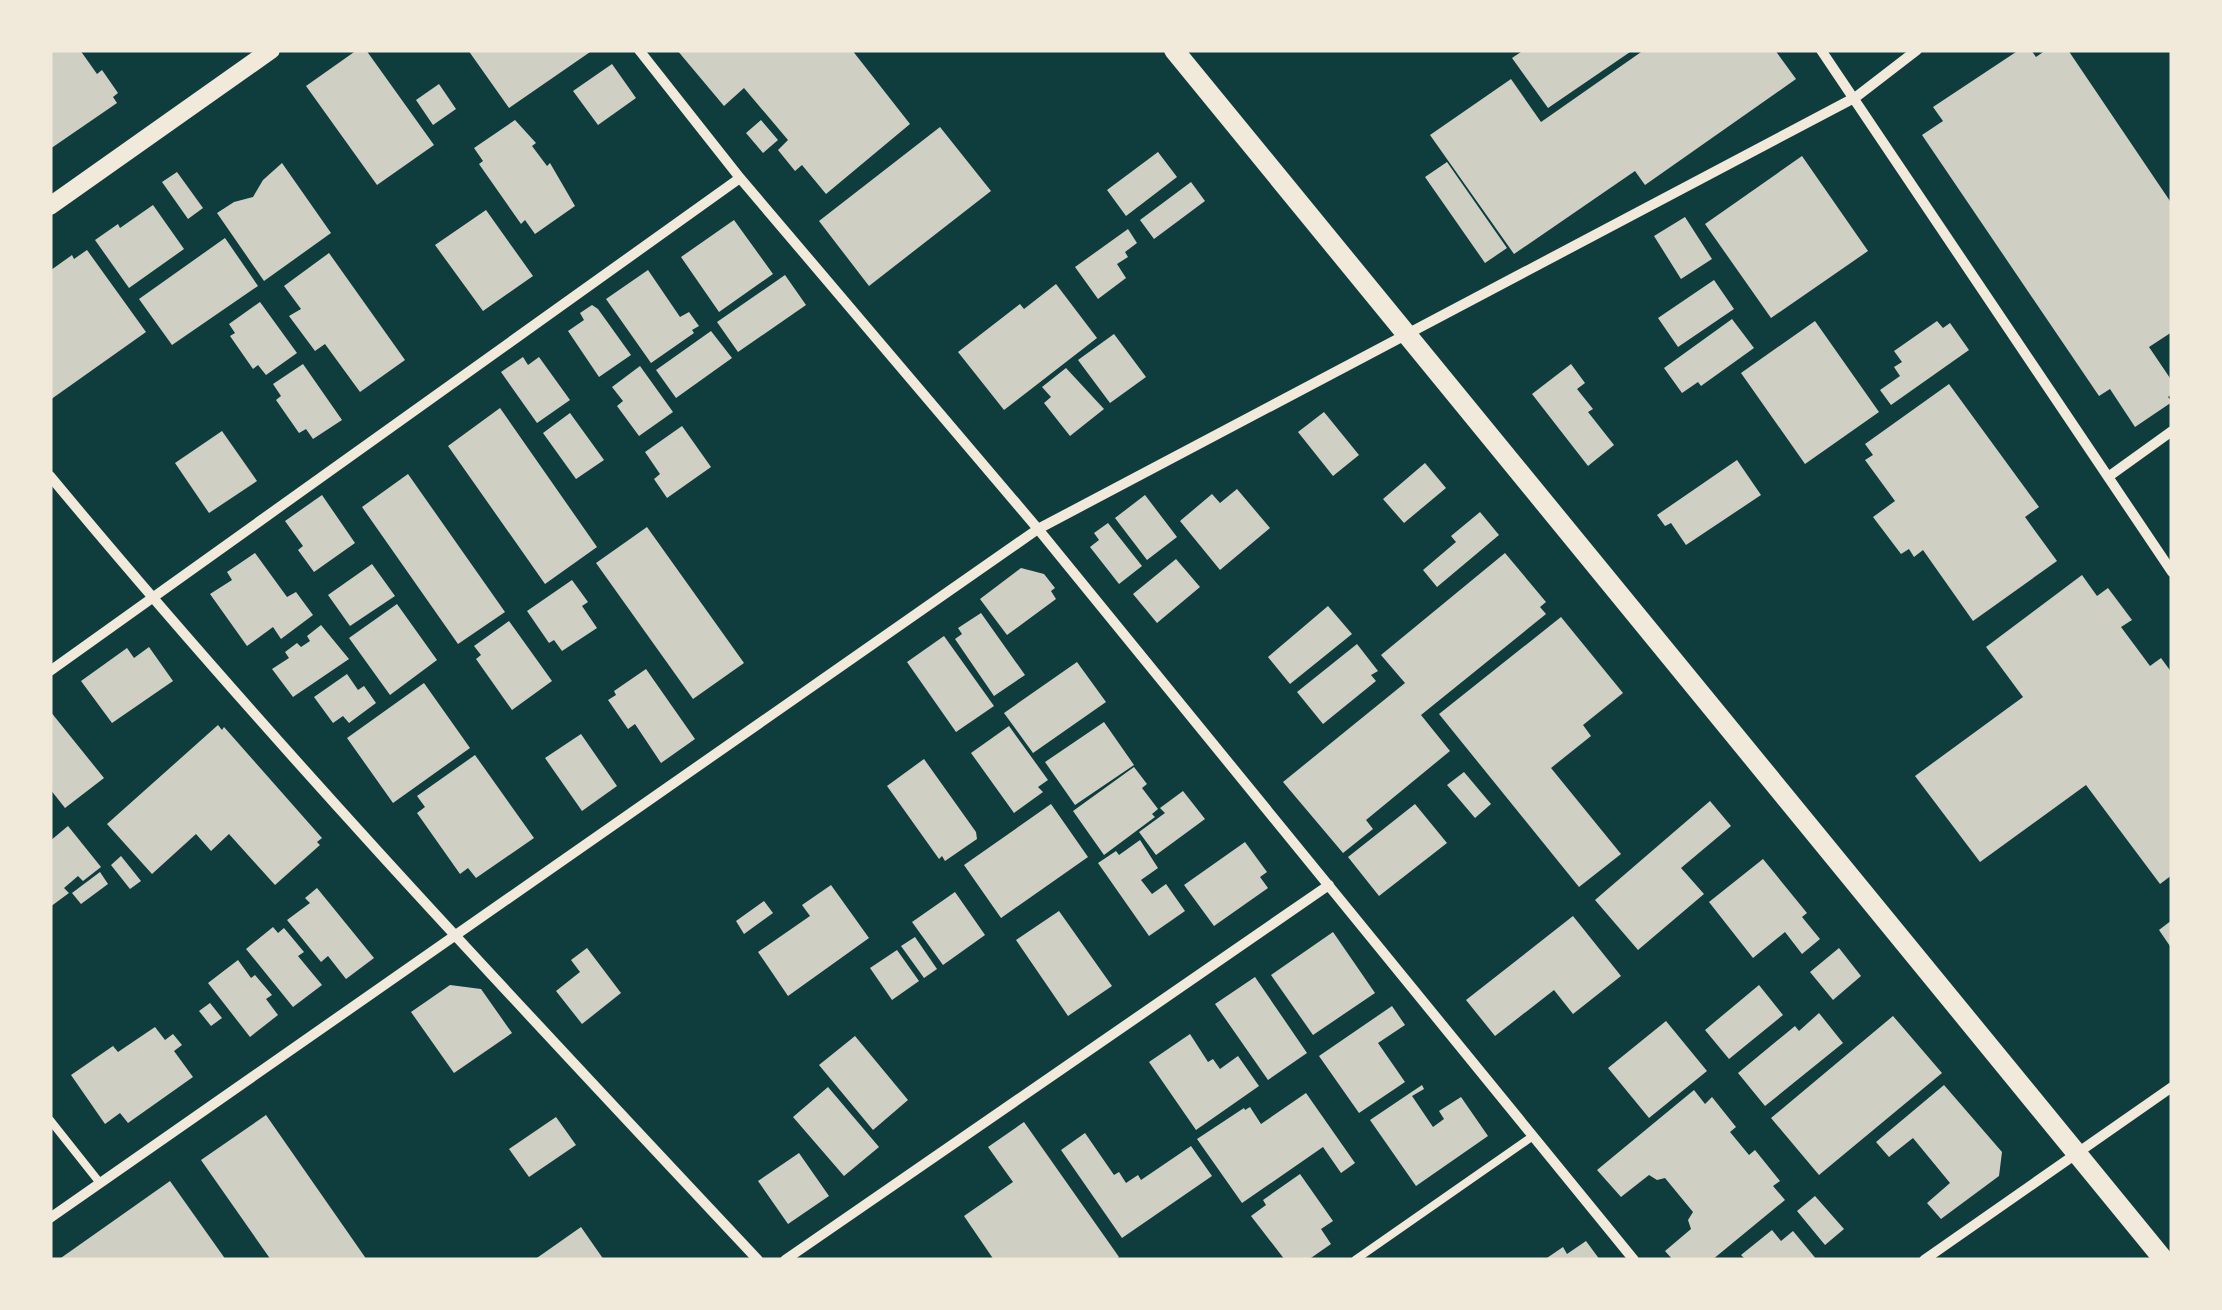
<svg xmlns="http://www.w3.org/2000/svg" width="2222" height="1310" font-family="Cabin,sans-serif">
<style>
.building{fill:#cfcfc3}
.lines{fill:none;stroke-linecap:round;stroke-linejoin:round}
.service{stroke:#f1e9da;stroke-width:8}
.minor{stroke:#f1e9da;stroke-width:10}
.tertiary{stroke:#f1e9da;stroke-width:18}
.secondary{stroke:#f1e9da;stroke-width:20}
</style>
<rect width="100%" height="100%" fill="#0f3d3e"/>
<path class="building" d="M50 50H80L97 74 102 70 118 93 113 97 117 103 50 149Z
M357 50H366L434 145 377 185 306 86Z
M468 50H593L509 108Z
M677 50H852L910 124 826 194 802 165 795 171 778 150 788 140 744 88 724 106Z
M1524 50H1633L1548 108 1512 58Z
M1644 50H1775L1796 79 1645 185 1635 171 1514 254 1430 135 1511 79 1541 122Z
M2019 50H2031L2036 57 2046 50H2068L2172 204V332L2149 347 2172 381V394L2168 397 2172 402 2135 427 2110 389 2099 396 1922 135 1943 121 1933 107Z
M612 64 636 98 598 125 573 91Z
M439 84 456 109 433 125 416 100Z
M515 120 536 143 532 146 547 166 550 163 575 206 535 234 525 220 521 224 479 164 483 161 474 148Z
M761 120 778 140 763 153 746 133Z
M940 127 991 191 869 286 819 221Z
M1158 152 1177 177 1126 216 1107 190Z
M1802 156 1868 251 1771 318 1705 224Z
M1447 162 1507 248 1485 263 1425 177Z
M282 163 331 233 264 281 217 213 234 202 253 197 263 180Z
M177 172 203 208 188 219 162 182Z
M1191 182 1205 201 1154 239 1140 220Z
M153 205 184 249 129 288 95 240 118 224 120 228Z
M486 210 533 276 483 311 435 245Z
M1685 217 1712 259 1681 279 1654 236Z
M734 220 773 274 719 312 681 257Z
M1128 229 1137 243 1125 252 1128 257 1117 264 1126 278 1098 299 1075 267Z
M225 238 258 286 172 345 139 299Z
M87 250 146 332 50 400 51 270 72 255 74 259Z
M329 253 405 360 360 392 325 344 315 351 289 316 301 309 284 286Z
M648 270 680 317 689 312 699 326 692 330 694 333 651 363 606 299Z
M785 275 806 305 738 352 717 322Z
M1714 280 1734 309 1678 347 1658 318Z
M1056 284 1097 338 1004 410 958 352 1020 304 1024 309Z
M260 302 297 353 266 375 258 365 253 369 230 336 235 333 229 324Z
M592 305 598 309 631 355 599 377 568 331 584 320 580 313Z
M1732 319 1754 348 1701 386 1698 382 1682 393 1664 368Z
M1815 321 1879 412 1805 464 1741 373Z
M1937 321 1943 328 1950 323 1969 350 1891 405 1880 390 1900 376 1894 367 1902 362 1894 351Z
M711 331 732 358 676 398 656 370Z
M1114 334 1146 377 1110 403 1078 360Z
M523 357 528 365 539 357 570 400 537 423 501 372Z
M303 364 342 420 313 439 306 429 299 433 276 400 281 396 273 384Z
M1571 364 1585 383 1577 389 1593 409 1588 412 1614 445 1588 466 1532 394Z
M640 366 673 412 639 436 617 406 623 401 612 387Z
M1066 368 1104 409 1070 436 1044 403 1051 397 1042 387Z
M1949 384 2039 507 2025 517 2057 561 1973 621 1923 550 1914 557 1909 549 1901 554 1873 517 1895 501 1865 460 1873 455 1865 444Z
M500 408 597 547 545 584 448 446Z
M1324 412 1359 455 1333 476 1298 432Z
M570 413 604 460 576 479 543 433Z
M682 426 711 467 667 498 654 479 660 474 645 452Z
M222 431 257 481 209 513 175 463Z
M1737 460 1761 495 1686 545 1671 523 1665 526 1657 515Z
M1425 463 1446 488 1404 523 1383 499Z
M408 474 505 612 458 644 362 507Z
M1237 489 1270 528 1220 570 1180 521 1212 494 1220 503Z
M322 495 355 543 314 572 298 550 303 546 285 521Z
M1145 495 1177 537 1147 560 1115 518Z
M1480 512 1499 535 1437 587 1423 570 1456 542 1451 536Z
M1108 523 1142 566 1119 584 1090 547 1099 540 1094 533Z
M647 527 744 663 693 699 596 563Z
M255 553 287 597 296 592 313 615 281 639 273 627 247 646 210 594 232 580 227 572Z
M1505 553 1546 602 1540 607 1546 614 1421 715 1450 751 1366 820 1373 829 1343 853 1283 782 1405 683 1381 655Z
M1176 559 1200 587 1157 623 1133 594Z
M372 564 395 596 350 626 328 595Z
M1021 568 1044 574 1055 588 1051 591 1056 599 1007 635 980 599Z
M2082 575 2097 596 2108 588 2132 620 2121 627 2150 666 2161 658 2172 673V875L2160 884 2086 785 1980 862 1915 776 2023 697 1986 647Z
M572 580 588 602 582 606 597 628 562 651 554 640 549 643 527 611Z
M397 604 437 660 390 695 349 638Z
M1328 606 1352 634 1290 684 1268 657Z
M981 613 1025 675 994 696 955 639 962 634 958 628Z
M1561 617 1623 693 1583 725 1591 736 1551 768 1621 854 1579 887 1439 714Z
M509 621 552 681 512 710 476 659 481 655 474 646Z
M321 625 349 659 293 697 272 669 289 658 285 652 297 643 301 647 310 641 307 636Z
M944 636 994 706 956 732 907 662Z
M1357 644 1378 671 1371 675 1376 681 1323 724 1297 692Z
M149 647 173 681 112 723 81 681 127 648 134 658Z
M1077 662 1106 702 1033 753 1004 713Z
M646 669 695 739 661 763 635 724 628 729 608 700 616 695 614 691Z
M347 674 358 690 364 686 376 703 349 723 343 716 333 723 314 697Z
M424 683 470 748 393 803 347 738Z
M50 711 104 778 65 808 50 789Z
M1104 722 1134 765 1075 805 1045 762Z
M218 725 222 730 224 727 322 838 317 842 320 845 275 885 229 834 211 851 196 834 152 874 107 824Z
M1009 726 1048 780 1038 787 1043 792 1014 813 971 753Z
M581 734 617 786 582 811 545 758Z
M475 755 534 838 476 878 468 868 460 874 417 813 425 807 417 796Z
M924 759 976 832 977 839 945 861 942 856 939 859 887 786Z
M1134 767 1147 784 1142 788 1158 809 1152 814 1155 817 1104 855 1073 811Z
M1464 772 1491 804 1475 818 1447 785Z
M1183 791 1205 819 1156 855 1139 832 1165 813 1160 808Z
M1710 801 1731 826 1681 868 1704 894 1638 950 1595 900Z
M1051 804 1088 857 1001 918 964 865Z
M1415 804 1447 843 1379 896 1348 857Z
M68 826 101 867 83 881 78 876 64 888 69 893 50 907V841Z
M1140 840 1158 868 1141 880 1152 894 1166 884 1185 911 1149 936 1098 863 1116 851 1119 855Z
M1245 842 1267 872 1260 877 1268 888 1214 926 1184 885Z
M121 856 141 881 130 889 111 865Z
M1763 859 1807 913 1802 917 1820 939 1802 954 1785 932 1753 958 1709 902Z
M100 872 108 884 81 904 72 893Z
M831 885 869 938 788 996 758 952 810 916 802 905Z
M317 888 374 958 346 979 328 956 321 962 287 920 310 903 305 898Z
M955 892 985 935 943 965 912 922Z
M764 901 773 913 744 934 736 921Z
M1059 911 1112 986 1068 1016 1016 940Z
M1573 916 1621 976 1573 1014 1554 990 1495 1036 1466 1000Z
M2172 920V949L2159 930Z
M273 927 278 933 284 928 304 952 298 956 322 985 293 1007 246 949Z
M1333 932 1375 993 1313 1035 1271 975Z
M915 937 937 969 924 978 901 946Z
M587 948 621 993 582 1024 556 991 580 972 571 960Z
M1839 948 1861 976 1833 1000 1810 972Z
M897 950 919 981 892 1000 870 968Z
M238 960 251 978 255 975 272 995 266 999 278 1015 250 1037 208 983Z
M1255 977 1307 1053 1268 1080 1215 1004Z
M450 985 481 989 512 1033 454 1073 411 1012Z
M1759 985 1783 1015 1729 1059 1705 1030Z
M210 1003 222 1018 211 1026 199 1011Z
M1392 1006 1405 1025 1378 1043 1405 1082 1359 1113 1319 1056Z
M1819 1013 1843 1043 1765 1106 1738 1073 1795 1026 1799 1031Z
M1893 1016 1942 1073 1819 1175 1771 1118Z
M1666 1021 1707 1071 1649 1118 1608 1068Z
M155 1027 165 1040 173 1034 182 1045 174 1051 193 1077 128 1123 120 1113 105 1124 71 1075 113 1046 118 1052Z
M1190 1034 1208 1062 1213 1059 1220 1069 1238 1056 1259 1086 1196 1130 1149 1062Z
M855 1036 908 1100 873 1130 819 1065Z
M1422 1085 1424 1089 1412 1096 1433 1127 1444 1119 1439 1111 1461 1097 1488 1136 1416 1186 1370 1120Z
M1944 1085 2002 1152 1999 1176 1941 1219 1927 1203 1950 1183 1913 1138 1889 1157 1876 1142Z
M828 1087 879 1147 844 1176 793 1117Z
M1694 1090 1705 1104 1712 1097 1736 1127 1730 1132 1749 1155 1755 1150 1780 1181 1773 1186 1785 1200 1712 1260H1673L1665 1251 1691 1229 1688 1220 1693 1212 1665 1178 1657 1180 1649 1175 1621 1197 1597 1170Z
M1306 1093 1355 1163 1341 1173 1323 1147 1242 1203 1197 1139 1244 1108 1245 1110 1250 1107 1261 1124Z
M266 1115 367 1260H271L201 1160Z
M556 1117 576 1145 529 1177 509 1149Z
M1024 1122 1119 1257 1114 1260H994L964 1216 1013 1182 988 1147Z
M1085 1133 1114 1175 1119 1172 1126 1183 1138 1175 1141 1180 1191 1146 1212 1176 1122 1238 1061 1150Z
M799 1153 829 1196 788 1224 758 1181Z
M1300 1174 1333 1221 1321 1229 1331 1244 1308 1260H1285L1251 1216 1266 1205 1263 1200Z
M170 1181 226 1260H58Z
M1815 1196 1844 1229 1825 1245 1797 1211Z
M581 1227 604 1260H534Z
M1772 1230 1781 1241 1793 1231 1817 1260H1746L1741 1255Z
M1586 1241 1600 1260H1544L1563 1247 1567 1254Z"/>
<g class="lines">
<path class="service" d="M50 1120 100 1183
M1355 1260 1533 1136"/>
<path class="minor" d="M639 50 740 178 1038 529 1634 1260
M1821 50 2172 572
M50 476C275 747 517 1003 758 1260
M2108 477 2172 431
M50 671 740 178
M50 1218 1038 529 1856 97 1917 50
M785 1260 1329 885
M1924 1260 2172 1087"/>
<path class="tertiary" d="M50 206 271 50"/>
<path class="secondary" d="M1174 50 2164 1260"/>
</g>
<rect width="2222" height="1310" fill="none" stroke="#f1e9da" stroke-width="105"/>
</svg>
